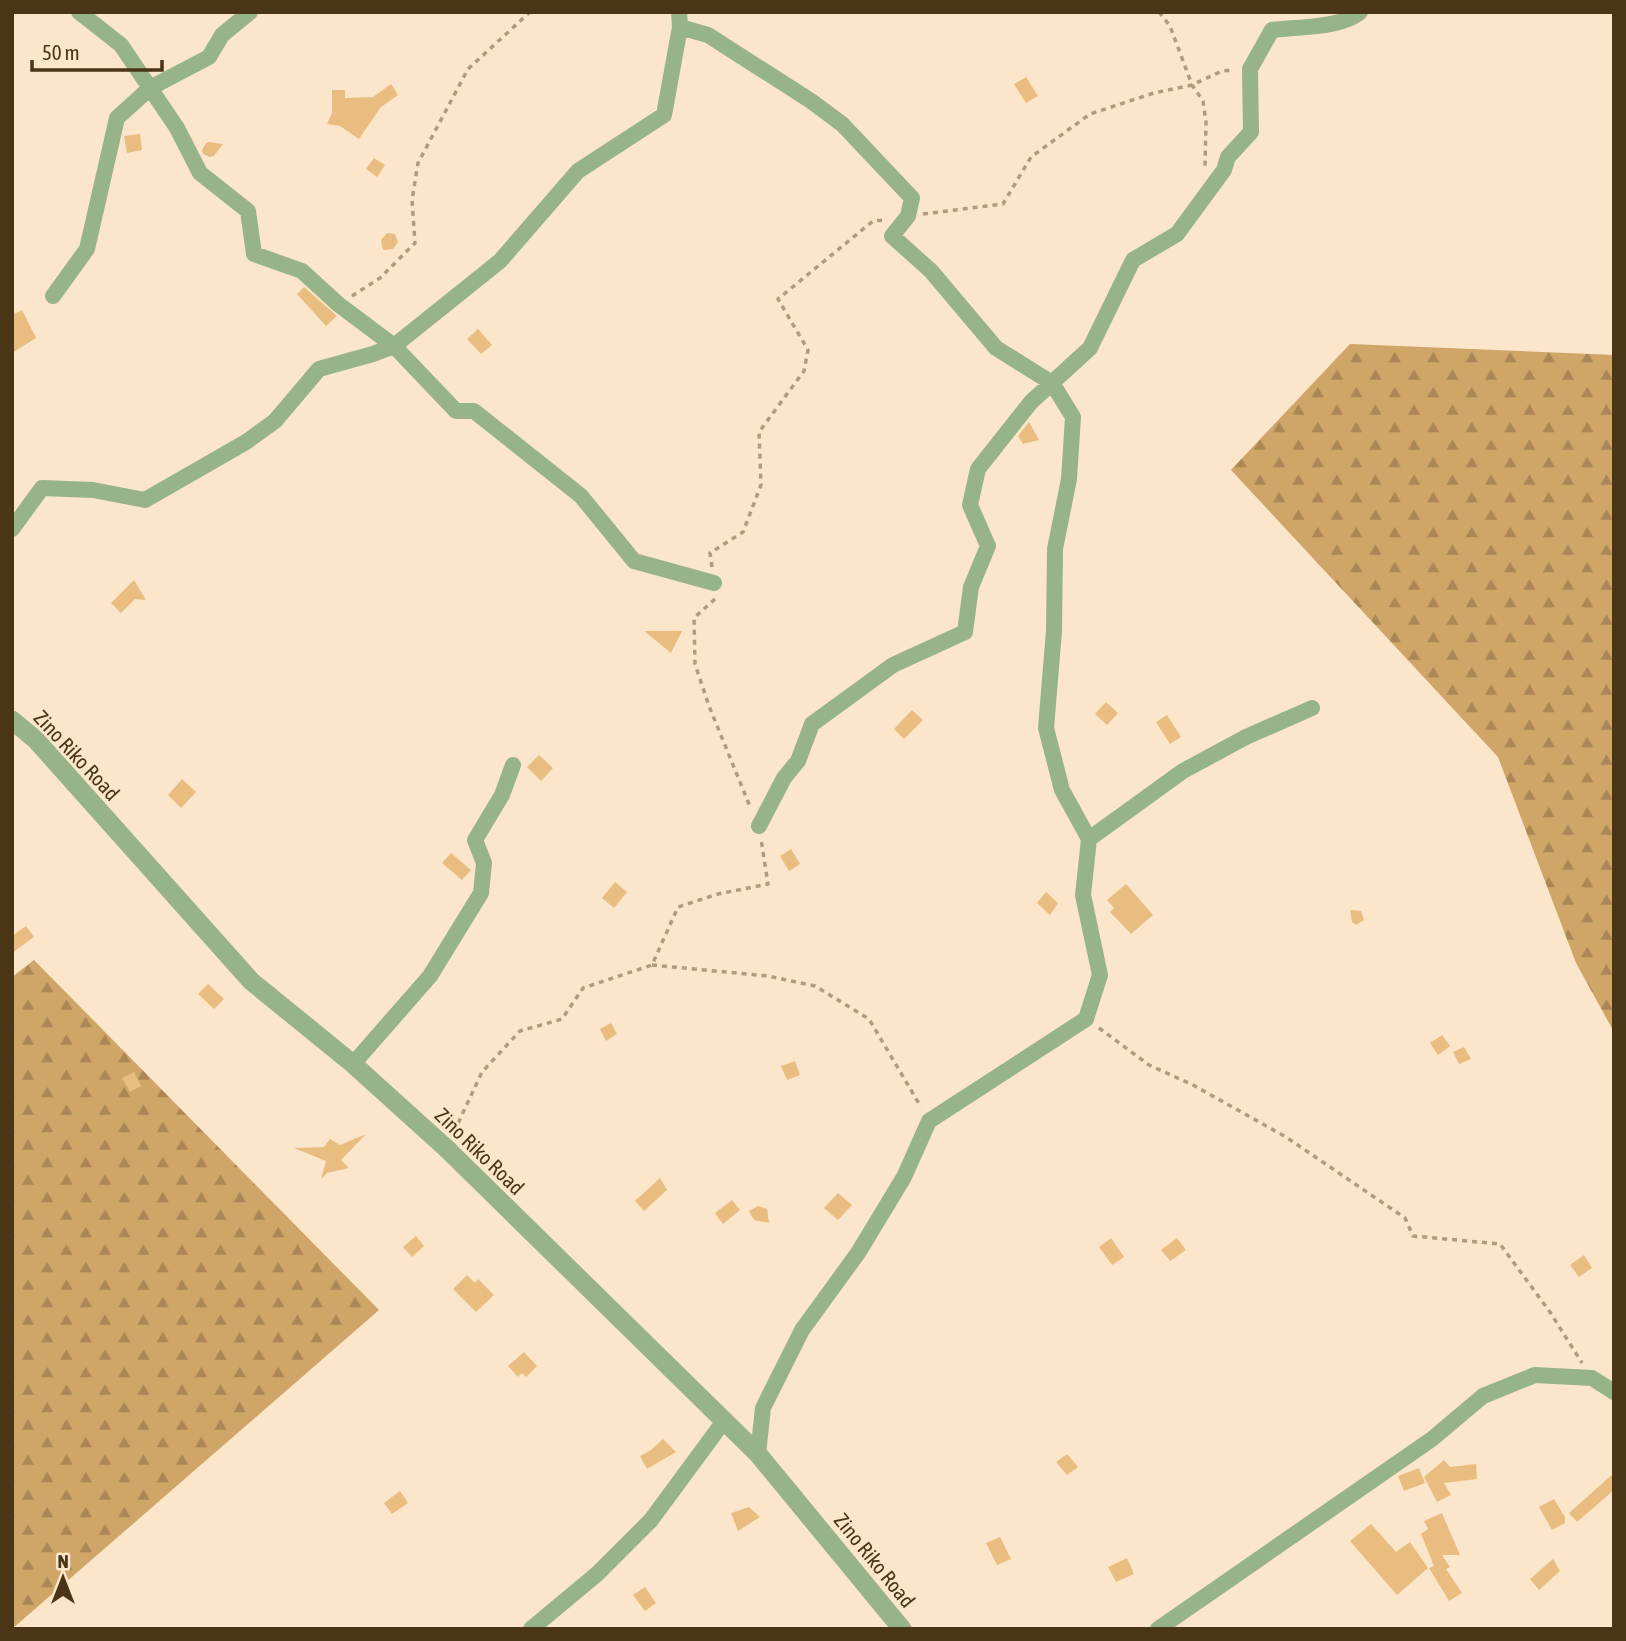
<svg xmlns="http://www.w3.org/2000/svg" width="1626" height="1641" font-family="'Asap Condensed',sans-serif">
<style>
.forest{fill:url(#forest-firs)}
.building{fill:#e9bd80}
.lines{fill:none;stroke-linecap:round;stroke-linejoin:round}
.path{stroke:#b09b7e;stroke-width:3.5;stroke-dasharray:5 5;stroke-linecap:butt}
.minor{stroke:#97b488;stroke-width:16}
.tertiary{stroke:#97b488;stroke-width:19}
.labels{text-anchor:middle;dominant-baseline:central;stroke-width:5;stroke-linejoin:round;paint-order:stroke}
.street-label{font-size:21px;fill:#4a3517;stroke:#fbe6cb}
</style>
<defs>
<pattern id="forest-firs" width="22" height="20" patternUnits="userSpaceOnUse" patternTransform="scale(1.75)"><rect width="22" height="20" fill="#cfa568"/><path d="M5 1l3.5 6h-7zM16 11l3.5 6h-7z" fill="#aa8755"/></pattern>
</defs>
<rect width="100%" height="100%" fill="#fbe6cb"/>
<path class="forest" d="M1350 344 1614 355V1032L1576 963 1498 757 1231 470Z
M34 960 379 1310 12 1629V977Z"/>
<path class="building" d="M1026 77 1038 96 1026 103 1014 84Z
M391 84 398 95 381 107 359 139 340 126 327 124 332 113V90H345V98L373 97Z
M140 134 142 150 127 153 124 136Z
M209 142 223 144 214 156 210 157 203 154 202 150 206 143Z
M374 158 385 165 377 177 366 169Z
M387 233 395 234 398 242 393 249 383 250 381 240Z
M304 287 337 316 326 326 297 294Z
M22 310 36 338 12 353V315Z
M478 329 492 345 481 354 467 339Z
M1029 422 1039 440 1023 444 1018 436Z
M134 580 146 600 135 599 121 613 111 603Z
M644 631H682L671 653Z
M1106 702 1118 713 1107 725 1095 714Z
M912 710 923 720 904 739 894 729Z
M1167 715 1181 737 1170 744 1156 722Z
M539 755 553 768 541 781 527 767Z
M182 779 196 792 181 808 168 795Z
M791 849 800 864 789 871 780 856Z
M451 853 471 870 462 880 442 863Z
M615 882 627 892 614 908 602 898Z
M1126 884 1153 915 1131 934 1110 912 1114 908 1107 900Z
M1046 892 1058 903 1050 915 1037 903Z
M1350 910 1361 911 1364 920 1356 925 1352 922Z
M26 926 34 937 12 953V936Z
M208 984 224 999 214 1009 198 994Z
M611 1023 617 1034 606 1041 600 1029Z
M1442 1035 1450 1046 1438 1055 1430 1043Z
M1464 1047 1471 1059 1459 1064 1453 1052Z
M795 1061 800 1075 787 1080 781 1066Z
M134 1072 141 1086 130 1092 122 1078Z
M366 1134 341 1160 349 1168 327 1173 321 1179 326 1161 294 1148 324 1147 330 1139 340 1145Z
M660 1178 667 1190 644 1211 635 1201Z
M838 1193 852 1205 838 1220 824 1208Z
M732 1200 740 1210 723 1224 715 1213Z
M758 1206 767 1209 769 1223 754 1220 749 1211Z
M416 1236 424 1246 412 1257 403 1247Z
M1111 1238 1124 1257 1112 1265 1099 1247Z
M1177 1238 1186 1250 1170 1261 1161 1250Z
M1584 1255 1592 1268 1579 1277 1570 1265Z
M467 1275 475 1283 478 1279 494 1295 476 1312 453 1289Z
M524 1352 537 1366 526 1377 522 1373 518 1377 508 1366Z
M663 1439 676 1452 647 1469 640 1456 651 1450Z
M1067 1454 1078 1467 1067 1475 1056 1462Z
M1444 1460 1450 1467 1476 1464 1477 1479 1444 1483 1451 1495 1437 1502 1424 1477Z
M1419 1468 1425 1483 1404 1491 1398 1476Z
M1614 1473V1490L1577 1522 1569 1513Z
M400 1491 408 1503 392 1514 384 1503Z
M1554 1499 1565 1517V1523L1552 1530 1539 1507Z
M749 1507 760 1517 738 1531 731 1513Z
M1442 1513 1460 1555H1442L1450 1567 1446 1569 1462 1593 1449 1601 1429 1568 1434 1566 1421 1534 1428 1529 1424 1521Z
M1371 1524 1396 1552 1410 1542 1428 1568 1397 1595 1350 1541Z
M1000 1537 1011 1559 997 1565 986 1543Z
M1127 1558 1134 1574 1116 1582 1108 1567Z
M1553 1559 1560 1571 1539 1590 1530 1579Z
M645 1587 656 1603 645 1611 633 1595Z"/>
<g class="lines">
<path class="path" d="M1159 12 1170 26 1192 85 1203 101 1206 122 1205 167
M923 214 1003 204 1031 157 1090 114 1154 93 1192 85 1222 71 1234 70
M352 296 380 278 415 243 412 200 418 163 468 69 530 12
M712 567 710 553 743 532 761 485 759 432 804 371 808 350 778 299 873 221 884 220
M715 599 694 618 695 664 709 706 751 809
M652 965 768 976 815 986 869 1019 921 1107
M1099 1028 1149 1065 1193 1085 1286 1137 1405 1218 1413 1236 1500 1244 1550 1312 1582 1363
M454 1132 482 1072 520 1031 562 1019 583 988 652 965 678 907 718 894 768 884 761 839"/>
<path class="minor" d="M79 12 121 45 177 128 200 173 248 211 254 254 302 271 338 304 394 346 456 411H474L581 496 634 561 714 583
M680 27 708 35 811 101 842 124 912 198 908 216 892 236 931 271 996 348 1052 383 1073 417 1069 479 1055 549 1054 631 1046 728 1062 790 1089 839
M53 296 87 249 117 118 150 88 209 57 222 35 250 12
M12 529 42 488 93 490 145 500 246 442 275 421 319 369 373 354 394 346 500 261 578 171 664 115 680 27 679 12
M759 826 784 778 798 761 812 724 893 665 965 632 971 587 988 546 970 505 978 469 1031 402 1090 348 1133 260 1177 234 1224 170 1228 157 1251 132 1250 69 1272 30C1296 27 1343 28 1360 12
M353 1064 430 976 481 893 484 863 475 840 502 795 513 765
M758 1454 763 1408 802 1330 858 1253 904 1177 929 1121 1086 1019 1100 975 1083 895 1089 839 1183 771 1246 737 1312 708
M531 1629 597 1574 651 1520 724 1421
M1158 1629 1432 1439 1483 1396 1535 1375 1592 1378 1614 1392"/>
<path class="tertiary" d="M12 720 36 740 251 981 353 1064 447 1149 758 1454 902 1629"/>
</g>
<g class="labels">
<g class="street-label">
<text transform="translate(77 755) rotate(47)">Zino Riko Road</text>
<text transform="translate(480 1151) rotate(44)">Zino Riko Road</text>
<text transform="translate(875 1560) rotate(51)">Zino Riko Road</text>
</g>
</g>
<rect width="1626" height="1641" fill="none" stroke="#4a3517" stroke-width="28"/>
<g transform="translate(63 1578)" stroke="#fbe6cb" stroke-width="5" paint-order="stroke">
<path d="M0-5L12 26L0 18L-12 26Z" fill="#4a3517"/>
<text y="-10" font-size="19" font-weight="bold" text-anchor="middle" fill="#4a3517">N</text>
</g>
<path d="M32 60v10h130v-10" fill="none" stroke="#4a3517" stroke-width="3.5"/>
<text x="42" y="60" font-size="21" fill="#4a3517" stroke="#fbe6cb" stroke-width="5" paint-order="stroke">50 m</text>
</svg>
